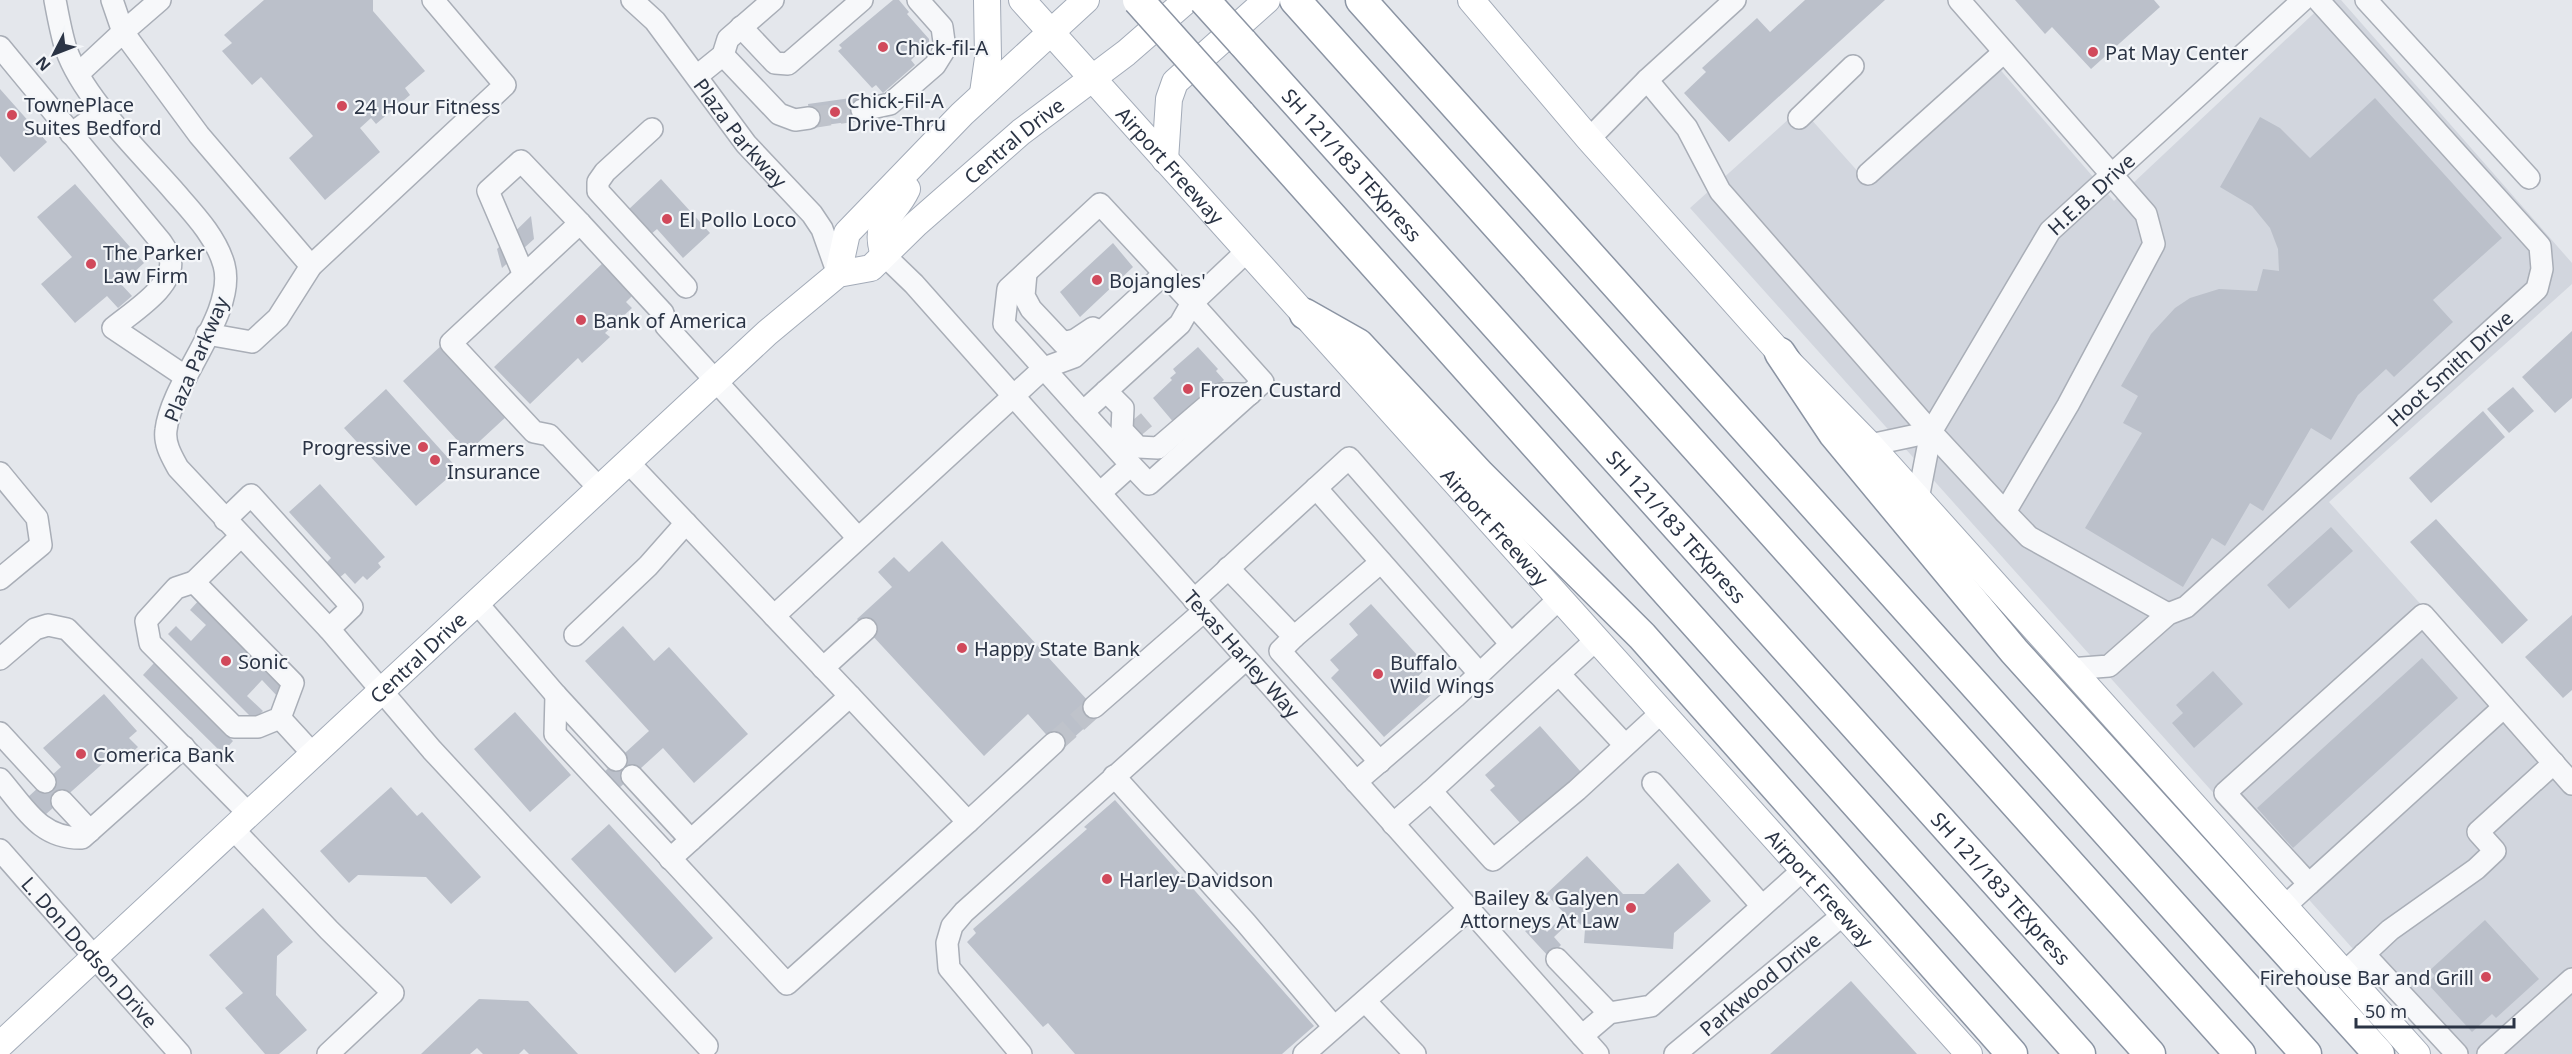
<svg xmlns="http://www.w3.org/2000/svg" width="2572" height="1054" font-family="'Noto Sans',sans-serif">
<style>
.built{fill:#d2d6de}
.building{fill:#bbc0ca}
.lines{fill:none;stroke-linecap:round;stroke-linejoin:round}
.minor-tunnel{stroke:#bfc3cb;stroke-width:21;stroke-dasharray:21 10;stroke-linecap:butt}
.minor-casing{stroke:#a9aeb7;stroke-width:24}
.major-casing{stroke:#a3abb8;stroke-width:28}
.highway-casing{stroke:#8b94a3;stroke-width:33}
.minor{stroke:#f7f8fa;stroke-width:21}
.major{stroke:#fff;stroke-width:26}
.highway{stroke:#fff;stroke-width:30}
.highway-bridge-casing{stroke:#8b94a3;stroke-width:33;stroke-linecap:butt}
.highway-bridge{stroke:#fff;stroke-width:30}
.poi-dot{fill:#d1495b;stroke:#f4f6f9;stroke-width:2}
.labels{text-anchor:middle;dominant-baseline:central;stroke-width:4.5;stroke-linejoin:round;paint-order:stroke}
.poi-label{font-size:20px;fill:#2b3445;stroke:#f4f6f9;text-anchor:start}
.street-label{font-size:20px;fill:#2b3445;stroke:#f4f6f9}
</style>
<rect width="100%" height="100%" fill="#e4e7ec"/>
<path class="built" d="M2328 0H2341L2572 263V284L2329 502 2572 773V1054H2447L1690 208 1801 108 1870 185 1997 66 2114 201Z"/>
<path class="building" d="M264 0H373V11L425 71 405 88 410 95 376 124 371 118 360 128 380 152 325 200 289 158 313 136 261 77 252 85 222 51 232 43 224 35Z
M893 0H899L909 12 907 14 929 39V43L911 60 915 65 883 93 876 85 872 88 838 51 842 48 839 45Z
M1805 0H1885L1729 142 1684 93 1706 72 1702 68 1757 18 1770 32Z
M2015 0H2154L2160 7 2091 69 2052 27 2045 34Z
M0 89 47 142 14 172 0 156Z
M858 97 862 120 811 127 808 104Z
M2375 98 2502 238 2433 300 2453 322 2394 377 2386 369 2358 395 2331 440 2311 428 2263 511 2250 503 2225 546 2212 538 2183 587 2085 528 2142 433 2123 423 2138 396 2121 386 2151 334 2175 308 2190 298 2219 289 2257 291 2263 269 2279 271 2278 249 2270 228 2252 206 2220 187 2260 117 2280 128 2310 158Z
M661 179 710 233 683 258 657 229 650 235 628 210Z
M75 184 144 263 121 284 132 296 118 308 107 296 75 323 41 284 72 257 37 217Z
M531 216 534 239 502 268 497 249Z
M1113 243 1133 267 1080 317 1060 292Z
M605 261 635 293 626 302 632 308 605 333 610 337 582 363 578 358 530 404 494 367Z
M2572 331V398L2555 413 2522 377Z
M443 344 508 415 468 452 403 381Z
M1198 347 1218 369 1216 371 1224 380 1175 424 1153 398 1172 380 1170 378 1176 373 1173 369Z
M2513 387 2534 411 2509 433 2487 409Z
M386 389 458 469 416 506 344 428Z
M2483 411 2505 437 2431 503 2409 478Z
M320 484 385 557 378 563 381 567 367 580 363 576 355 584 345 573 339 578 326 563 331 558 289 512Z
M2436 519 2528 620 2502 644 2410 542Z
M2331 527 2353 551 2289 609 2267 585Z
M942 541 1100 714 1060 750 1028 714 984 756 857 619 892 587 878 572 894 557 909 572Z
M200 599 288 686 278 697 262 680 247 696 263 711 254 720 168 634 176 626 191 641 206 625 190 610Z
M1371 604 1428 667 1416 678 1431 695 1384 737 1331 678 1339 670 1330 660 1358 635 1349 624Z
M2572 615V690L2563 698 2525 657Z
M623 626 654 661 669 647 748 734 694 783 663 748 618 789 603 773 649 731 585 661Z
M2422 658 2458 698 2293 848 2257 808Z
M154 663 233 741 222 753 143 675Z
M2213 671 2243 704 2194 748 2172 723 2183 713 2176 705Z
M104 694 137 731 129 738 138 747 125 759 118 750 45 815 28 797 61 767 43 748Z
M515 712 571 775 530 812 474 749Z
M1540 726 1581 772 1522 825 1490 790 1495 786 1485 775Z
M391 787 417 816 422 812 481 877 451 904 426 877 358 875 349 883 320 851Z
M1115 800 1314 1026 1282 1054H1075L1048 1023 1043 1027 967 942 976 933 973 929 1087 829 1084 827Z
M609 824 713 938 675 973 571 859Z
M1587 856 1623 894H1644L1678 863 1711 901 1674 933 1673 949 1584 943 1585 929 1574 918 1554 937 1561 945 1549 957 1525 931 1537 920 1547 932 1565 914 1546 894Z
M263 908 293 942 277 956 276 995 307 1030 279 1054H265L225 1008 243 993 209 955Z
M2485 920 2539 979 2496 1018 2492 1014 2472 1032 2427 983 2435 976 2430 970Z
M1851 981 1917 1054H1770Z
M479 999 528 1001 578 1054H529L524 1049 519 1054H483L477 1048 470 1054H421Z"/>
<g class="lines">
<path class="minor-tunnel" d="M809 118 862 110
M1133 420 1144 433
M1054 743 1094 707"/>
<g class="minor-casing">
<g id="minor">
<path d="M55 0C58 16 61 33 66 49 83 98 139 151 173 190 192 212 216 236 224 265 237 313 172 380 166 430 164 444 172 457 178 468L329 629 432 750 707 1046"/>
<path d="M112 0 123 32 160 0"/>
<path id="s1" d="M632 0 655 21 746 144 812 214 822 229 838 274"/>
<path d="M1959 0 2146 214 2154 244 2068 405 2005 512"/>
<path d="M2366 0 2529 178"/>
<path d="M741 27 775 63 788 64 862 0"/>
<path d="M0 47 161 242C164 247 169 253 170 258 177 285 132 312 113 328L186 377"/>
<path d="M723 55 779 114 795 120 809 118"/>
<path d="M79 73 123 32 199 135 311 266"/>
<path d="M697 76 723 55 728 39 773 0"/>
<path d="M1647 80 1687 128 1720 191 1931 432 2005 512 2029 537 2168 614"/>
<path d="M862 110 890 104 935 65 945 49 942 27 918 0"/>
<path d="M1799 118 1853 66"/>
<path d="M652 129 605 172 598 182V191L686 287"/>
<path d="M71 134 104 110"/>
<path d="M1589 139 1647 80 1735 0"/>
<path d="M1868 174 2004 52"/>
<path id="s2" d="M884 255 914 284 1598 1054"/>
<path d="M1026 273 1024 296 1031 309 1063 343 1075 340 1093 328"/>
<path d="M524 275 488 191 521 161 580 223"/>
<path d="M207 334 252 342 278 318 311 266 505 85 433 0"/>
<path d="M1106 391 1123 408 1122 430 1138 447 1158 448 1221 394H1250"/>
<path d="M1083 412 1004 324 1008 289 1100 204 1192 303 1247 251"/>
<path d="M1870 445 1931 432"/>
<path d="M628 462 850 696 670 859"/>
<path d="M0 473 37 518 41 545 0 579"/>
<path d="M599 488 549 435 534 432 451 343 580 223 663 313 666 326 858 538"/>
<path d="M1316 488 1479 673"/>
<path d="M1100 493 1131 465 1149 484 1263 382 1192 303 1180 324 1083 412 1131 465"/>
<path id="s3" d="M1918 499 1931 432 2050 231 2303 0"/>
<path d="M225 520 251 495 352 607 329 629"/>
<path d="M1228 568 1294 637 1280 651 1380 762"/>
<path d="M194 582 293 683 280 718 258 727H234L150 643 146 621 176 588Z"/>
<path d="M194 582 241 536"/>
<path d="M1194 600 1349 458 1511 644"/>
<path d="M476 602 556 695 616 760"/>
<path d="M774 616 1044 368 1074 357 1164 274"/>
<path d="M575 635 648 566 686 523"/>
<path d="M1294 637 1381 562"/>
<path d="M1597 639 1431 791 1493 860 1577 790 1663 711"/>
<path d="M0 659 35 629 48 625 67 629 249 814"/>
<path d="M823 668 866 629"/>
<path id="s4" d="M2069 669 2109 666 2168 614 2186 607 2537 289 2542 269 2540 246 2318 0"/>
<path d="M1559 674 1625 745"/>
<path d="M556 695 555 734 787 984 968 822 850 696"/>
<path d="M1094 707 1204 611"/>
<path d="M280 718 313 754"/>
<path d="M0 733 45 782"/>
<path d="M632 776 691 840"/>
<path d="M1114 776 1246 923 1334 1027"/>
<path d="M0 779C25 808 40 839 82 838L184 747"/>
<path d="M1356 782 1455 697 1559 599"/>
<path d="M1653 783 1762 906"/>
<path d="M62 801 90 831"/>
<path d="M968 822 1054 743"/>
<path d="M1393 824 1431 791"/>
<path d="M233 829 329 930 393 993 328 1054"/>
<path id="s5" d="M0 850 180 1054"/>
<path d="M2309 884 2504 707"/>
<path d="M2284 907 2309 884 2225 793 2423 615 2572 784"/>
<path d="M2364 954 2457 1054"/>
<path d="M1557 959 1609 1013"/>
<path d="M2344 973 2390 930 2476 869 2495 851 2478 832 2554 763"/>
<path d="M1365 1001 1415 1054"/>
<path d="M1582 1036 1609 1013 1651 1006 1804 869"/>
<path d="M1021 1054 949 968 947 943 952 926 964 912 1246 659"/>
<path d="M1304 1054 1469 909"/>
<path id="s6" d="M1675 1054 1844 914"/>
<path d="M2488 1054 2572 979"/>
</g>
</g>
<g class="major-casing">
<g id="major">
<path id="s7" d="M1022 0 1969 1054"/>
<path d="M1471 0 1589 139 1780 353 1870 445 2417 1054"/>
<path d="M983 93 988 58 987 0"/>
<path d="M1165 160 1169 99 1175 82 1267 0"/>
<path d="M884 255C872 220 894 217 907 189"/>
<path d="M838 274 847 233 962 114 1086 0"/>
<path id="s8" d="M0 1045 767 333 838 274 871 268 916 224 1021 132 1126 53 1187 0"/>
</g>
</g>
<g class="highway-casing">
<g id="highway">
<path d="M1295 0 2240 1054"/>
<path d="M1361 0 2306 1054"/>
<path id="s9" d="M1242 42 2150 1054"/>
<path d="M1240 114 2080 1054"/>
<path d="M1305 314 1358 344 1480 475 1642 636 2012 1054"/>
<path d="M1780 353 1834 434 2014 651 2379 1054"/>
</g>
</g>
<use href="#minor" class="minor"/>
<use href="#major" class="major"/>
<use href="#highway" class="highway"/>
<g class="highway-bridge-casing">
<path id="highway-bridge" d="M1138 0 1240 114
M1204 0 1242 42"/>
</g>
<use href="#highway-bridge" class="highway-bridge"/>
</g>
<g class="poi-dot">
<circle cx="883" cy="47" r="6"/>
<circle cx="2093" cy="52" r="6"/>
<circle cx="342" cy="106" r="6"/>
<circle cx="835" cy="112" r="6"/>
<circle cx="12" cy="115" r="6"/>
<circle cx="667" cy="219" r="6"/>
<circle cx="91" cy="264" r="6"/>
<circle cx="1097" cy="280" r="6"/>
<circle cx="581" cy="320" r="6"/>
<circle cx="1188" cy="389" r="6"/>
<circle cx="423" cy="447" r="6"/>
<circle cx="435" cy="460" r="6"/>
<circle cx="962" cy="648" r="6"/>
<circle cx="226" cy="661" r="6"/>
<circle cx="1378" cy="674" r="6"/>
<circle cx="81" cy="754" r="6"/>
<circle cx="1107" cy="879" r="6"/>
<circle cx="1631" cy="908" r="6"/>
<circle cx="2486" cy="977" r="6"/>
</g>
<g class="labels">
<g class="poi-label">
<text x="895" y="47">Chick-fil-A</text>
<text x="2105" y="52">Pat May Center</text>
<text x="847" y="100">Chick-Fil-A<tspan x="847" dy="23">Drive-Thru</tspan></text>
<text x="24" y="104">TownePlace<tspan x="24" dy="23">Suites Bedford</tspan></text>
<text x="354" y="106">24 Hour Fitness</text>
<text x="679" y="219">El Pollo Loco</text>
<text x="103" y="252">The Parker<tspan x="103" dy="23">Law Firm</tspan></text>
<text x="1109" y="280">Bojangles'</text>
<text x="593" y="320">Bank of America</text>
<text x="1200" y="389">Frozen Custard</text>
<text x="411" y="447" text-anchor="end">Progressive</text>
<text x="447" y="448">Farmers<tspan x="447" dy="23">Insurance</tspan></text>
<text x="974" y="648">Happy State Bank</text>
<text x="238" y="661">Sonic</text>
<text x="1390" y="662">Buffalo<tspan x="1390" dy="23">Wild Wings</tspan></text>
<text x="93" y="754">Comerica Bank</text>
<text x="1119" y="879">Harley-Davidson</text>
<text x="1619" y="897" text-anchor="end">Bailey &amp; Galyen<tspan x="1619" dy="23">Attorneys At Law</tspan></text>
<text x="2474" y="977" text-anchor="end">Firehouse Bar and Grill</text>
</g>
<g class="street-label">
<text stroke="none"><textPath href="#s1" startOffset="172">Plaza Parkway</textPath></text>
<text stroke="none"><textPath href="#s8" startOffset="1364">Central Drive</textPath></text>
<text stroke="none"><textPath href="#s9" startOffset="165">SH 121/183 TEXpress</textPath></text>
<text stroke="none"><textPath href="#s7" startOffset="222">Airport Freeway</textPath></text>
<text stroke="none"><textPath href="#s3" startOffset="357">H.E.B. Drive</textPath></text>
<text transform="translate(196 359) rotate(-67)">Plaza Parkway</text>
<text stroke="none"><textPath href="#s4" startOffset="494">Hoot Smith Drive</textPath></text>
<text stroke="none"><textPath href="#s7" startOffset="708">Airport Freeway</textPath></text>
<text stroke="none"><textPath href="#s9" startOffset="651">SH 121/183 TEXpress</textPath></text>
<text stroke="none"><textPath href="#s2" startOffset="536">Texas Harley Way</textPath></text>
<text stroke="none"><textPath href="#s8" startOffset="570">Central Drive</textPath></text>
<text stroke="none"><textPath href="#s7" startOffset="1194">Airport Freeway</textPath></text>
<text stroke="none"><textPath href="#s9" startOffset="1137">SH 121/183 TEXpress</textPath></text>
<text stroke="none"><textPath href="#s5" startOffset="136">L. Don Dodson Drive</textPath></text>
<text stroke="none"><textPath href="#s6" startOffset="110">Parkwood Drive</textPath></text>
</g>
</g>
<g transform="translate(54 54) rotate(228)" stroke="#f4f6f9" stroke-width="4.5" paint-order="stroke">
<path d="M0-4.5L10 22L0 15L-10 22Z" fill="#2b3445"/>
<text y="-9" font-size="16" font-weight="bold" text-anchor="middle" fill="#2b3445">N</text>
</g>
<path d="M2356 1018v9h158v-9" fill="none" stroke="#2b3445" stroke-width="3"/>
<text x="2365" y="1018" font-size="18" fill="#2b3445" stroke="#f4f6f9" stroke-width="4.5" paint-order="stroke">50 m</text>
</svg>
